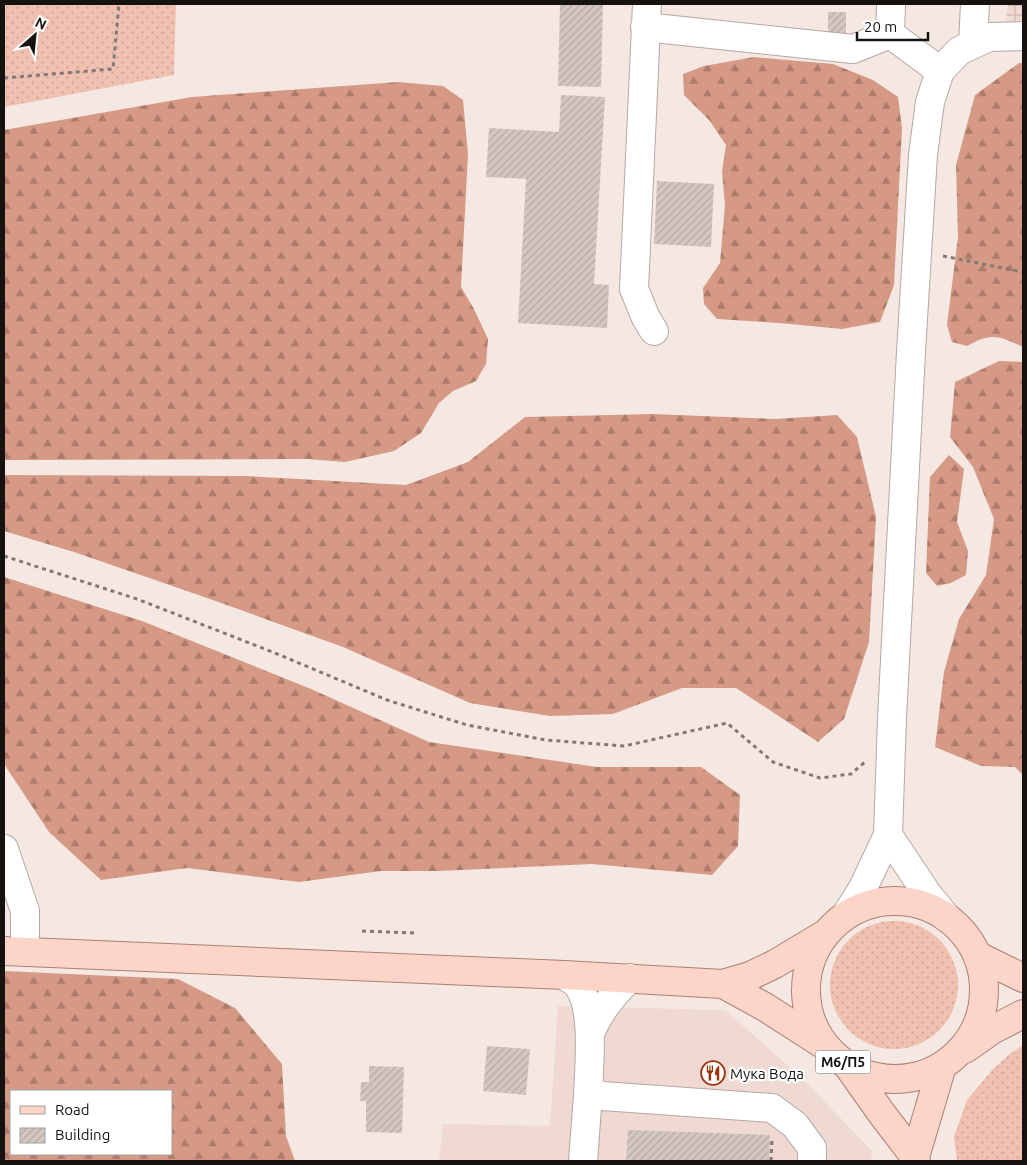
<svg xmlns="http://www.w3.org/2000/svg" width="1027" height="1165" font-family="Ubuntu,sans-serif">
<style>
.built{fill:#efd9d2}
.industrial{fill:url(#industrial-grid)}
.grass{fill:url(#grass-dots)}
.forest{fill:url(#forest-firs);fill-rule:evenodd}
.building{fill:url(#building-hatch)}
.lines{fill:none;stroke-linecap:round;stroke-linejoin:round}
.minor-casing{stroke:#b5a8a4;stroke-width:30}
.major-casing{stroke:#ac7f70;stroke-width:30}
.path{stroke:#827976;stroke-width:3;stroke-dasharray:4 4;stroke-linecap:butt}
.minor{stroke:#fff;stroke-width:28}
.major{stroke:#fdd5c8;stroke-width:28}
.labels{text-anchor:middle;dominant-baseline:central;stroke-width:4.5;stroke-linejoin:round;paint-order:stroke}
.shield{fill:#fff;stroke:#5c5958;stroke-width:1}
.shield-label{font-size:14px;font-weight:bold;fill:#161210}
.poi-label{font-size:15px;fill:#161210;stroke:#fff;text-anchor:start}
</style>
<defs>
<pattern id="industrial-grid" width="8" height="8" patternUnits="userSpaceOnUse" patternTransform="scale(1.25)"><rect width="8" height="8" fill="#efd9d2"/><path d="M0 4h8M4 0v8" fill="none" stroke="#ccb9b3"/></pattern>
<pattern id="grass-dots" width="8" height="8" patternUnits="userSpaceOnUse" patternTransform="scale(1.25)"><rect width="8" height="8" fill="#f0c0b0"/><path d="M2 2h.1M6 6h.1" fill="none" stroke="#cda496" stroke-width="1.8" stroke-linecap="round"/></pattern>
<pattern id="forest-firs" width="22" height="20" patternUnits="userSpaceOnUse" patternTransform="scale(1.25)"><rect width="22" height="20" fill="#d69985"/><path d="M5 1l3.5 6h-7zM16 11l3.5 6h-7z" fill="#ad7b6b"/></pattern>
<pattern id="building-hatch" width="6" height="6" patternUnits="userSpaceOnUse" patternTransform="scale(1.25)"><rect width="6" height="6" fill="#d4c7c2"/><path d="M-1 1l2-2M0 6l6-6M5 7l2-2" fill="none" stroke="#b5aaa6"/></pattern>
</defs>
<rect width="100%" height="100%" fill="#f5e8e3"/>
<path class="built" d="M558 1006 725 1010 803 1079 872 1151 871 1161H439L443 1124 550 1126Z"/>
<path class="industrial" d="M1008 4H1023V24H1006Z"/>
<path class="grass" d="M4 4H176L174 75 4 107Z
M830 985a64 64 0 1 1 128 0a64 64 0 1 1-128 0Z
M1023 1045V1161H957L954 1137 967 1100 993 1069 1010 1054Z"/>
<path class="forest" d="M754 57 833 64 873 80 898 97 902 128 894 285 880 322 842 329 779 323 717 319 704 304 703 288 720 263 725 205 722 172 726 145 709 120 684 95 683 74 704 66Z
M1019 63H1023V347C999 336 992 332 967 346L952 342 947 325 958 237 956 165 975 95Z
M398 82 443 86 463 100 468 154 461 287 474 309 488 339 486 364 476 381 453 391 439 403 421 433 394 451 345 462 307 459 4 460V130L192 97Z
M999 361 1023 362V775L1015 767 981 766 935 747 944 672 959 619 986 575 994 519 973 467 950 437 955 382Z
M653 414 776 419 837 415 857 437 876 517 869 642 844 719 818 742 736 688H682L613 714 550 716 470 703 343 647 210 599 74 552 4 531V475L247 476 406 485 468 462 525 417Z
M949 455 964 469 957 522 968 551 966 575 951 583 937 586 926 573 930 477Z
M4 577 142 621 311 689 429 742 597 767H701L740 795 738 846 712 875 592 864 439 871H381L299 882 187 868 101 880 49 832 4 764Z
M4 971 178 979 235 1008 282 1064 286 1136 295 1161H4ZM171 1091V1154H11V1091Z"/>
<path class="building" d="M560 4H603L601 87 558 86Z
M828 12H846V38L828 39Z
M561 95 605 97 594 284 609 285 607 328 518 323 526 179 486 177 489 128 559 132Z
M657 181 714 184 711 247 654 244Z
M487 1046 530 1049 526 1095 483 1091Z
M369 1066 404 1067 402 1133 366 1132V1101H360L361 1082H369Z
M628 1130 770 1135 769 1161H626Z"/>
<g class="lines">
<g class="minor-casing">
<path id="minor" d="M647 4 634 289 646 318 654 331
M891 4 890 34 940 71
M645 27 853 49 890 34
M973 44 975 4
M888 835 928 895 947 918
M4 849 25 911V952
M846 915 863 888 888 835 892 718 911 352 923 155 930 102 940 71 959 51 989 37 1023 36
M564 975C568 978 576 982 579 987 595 1010 589 1067 588 1095L772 1108 795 1125 812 1148V1161
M590 1033C599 1012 613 994 630 978
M583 1161 588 1095"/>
</g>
<g class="major-casing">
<path id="major" d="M806 990a89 89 0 1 1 178 0a89 89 0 1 1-178 0Z
M4 951 564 975 723 984 750 976 775 964 825 934
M978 956 1023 978
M723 984 765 1007 824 1045
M965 1049 992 1030 1023 1014
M848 1066 882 1114 915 1157
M916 1161 915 1157 942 1066"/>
</g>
<path class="path" d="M4 78 113 69 119 4
M943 256 1023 272
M4 556 137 599 275 653 387 700 467 725 546 740 624 746 727 723 773 762 820 778 851 774 865 762
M362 931 414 933
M771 1161 772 1139"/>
<use href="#minor" class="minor"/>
<use href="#major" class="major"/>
</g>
<defs>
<g id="restaurant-ring" transform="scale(1.25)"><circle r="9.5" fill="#fff" stroke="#9a350c" stroke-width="1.5"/><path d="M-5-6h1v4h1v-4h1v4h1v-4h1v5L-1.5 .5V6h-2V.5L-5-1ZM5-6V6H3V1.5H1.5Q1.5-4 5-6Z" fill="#9a350c"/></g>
</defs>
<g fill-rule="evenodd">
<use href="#restaurant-ring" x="713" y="1073"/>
</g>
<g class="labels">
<rect class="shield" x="815.5" y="1050.5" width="55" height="23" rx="4"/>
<g class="shield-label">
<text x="843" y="1062">М6/П5</text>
</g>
<g class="poi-label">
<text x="730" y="1073">Мука Вода</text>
</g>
</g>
<rect width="1027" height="1165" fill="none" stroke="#161210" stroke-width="10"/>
<rect x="10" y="1090" width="162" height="65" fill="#ffffff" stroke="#a2a09f"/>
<rect x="20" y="1106" width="25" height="8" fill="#fdd5c8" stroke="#a2a09f"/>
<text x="55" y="1115" font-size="15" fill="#161210">Road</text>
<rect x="20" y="1128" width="25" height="15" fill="url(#building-hatch)" stroke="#a2a09f"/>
<text x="55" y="1140" font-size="15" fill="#161210">Building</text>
<g transform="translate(35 35) rotate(27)" stroke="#ffffff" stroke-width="4" paint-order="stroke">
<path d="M0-4L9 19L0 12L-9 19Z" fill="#161210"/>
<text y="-8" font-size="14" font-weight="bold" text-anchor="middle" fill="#161210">N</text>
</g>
<path d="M857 32v8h71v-8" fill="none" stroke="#161210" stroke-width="2.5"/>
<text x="864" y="32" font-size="15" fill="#161210" stroke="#ffffff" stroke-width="4" paint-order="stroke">20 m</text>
</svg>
